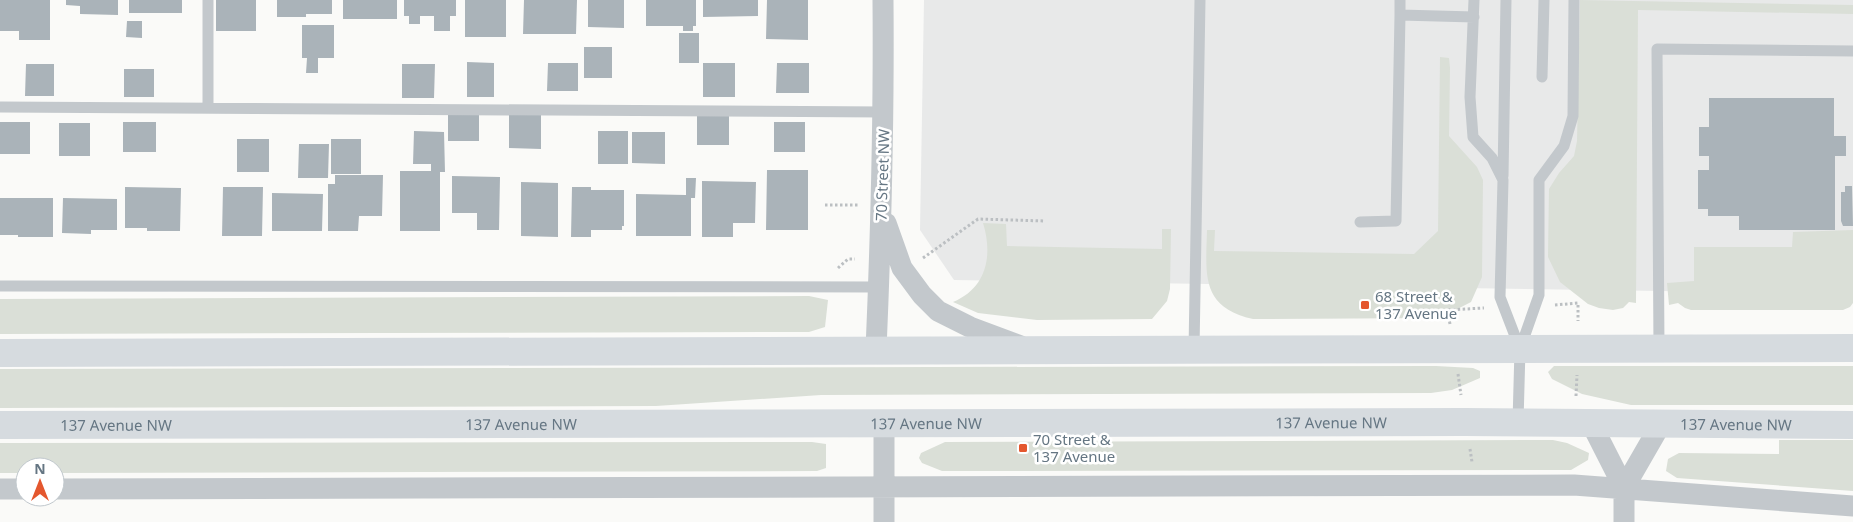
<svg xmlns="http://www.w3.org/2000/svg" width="1853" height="522" font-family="'Noto Sans',sans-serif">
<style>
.built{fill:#e8e9e9}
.green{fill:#dadfd7}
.building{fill:#aab3b9}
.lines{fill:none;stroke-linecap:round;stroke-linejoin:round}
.path{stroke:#bbbfc2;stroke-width:3;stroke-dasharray:2.5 2.5;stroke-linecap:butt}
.lane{stroke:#c3c8cc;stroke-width:11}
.street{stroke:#c3c8cc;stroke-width:21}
.secondary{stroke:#d6dbdf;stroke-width:28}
.poi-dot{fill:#e4572e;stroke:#fff;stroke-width:2}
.labels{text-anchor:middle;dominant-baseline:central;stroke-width:5;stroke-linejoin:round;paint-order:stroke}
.street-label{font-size:15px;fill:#657683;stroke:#fff}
.poi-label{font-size:15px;fill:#657683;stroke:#fff;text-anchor:start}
</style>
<rect width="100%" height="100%" fill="#fafaf8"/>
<path class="built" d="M924 0H1853V294L954 280 920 230Z"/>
<path class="green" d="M1580 0 1853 5V14L1638 10 1636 303 1629 302 1623 308 1613 310 1599 308 1588 304 1560 282 1548 257 1549 189 1559 173 1574 156 1577 141Z
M1440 57 1449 58 1450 68 1449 136 1477 167 1483 180 1482 277 1471 302 1440 318 1253 319C1200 307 1206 274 1207 230H1215L1214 251 1414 254 1438 231Z
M983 223 1006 224 1007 246 1162 249V229H1171L1170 289 1167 301 1152 319 1037 320 978 313 953 302C987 288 993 255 983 223Z
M1853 230V303L1850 307 1843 310H1691L1685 308 1678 303 1669 305 1667 283 1694 281V247H1792L1793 232Z
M809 296 828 300 825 327 809 332 0 334V299Z
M1436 366 1473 368 1480 371V378L1452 390 1431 393 821 395 656 406 0 408V369Z
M1554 366H1853V405H1631L1582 394 1552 379 1548 372Z
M1553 440 1567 443 1589 453 1588 460 1571 470 942 471 922 463 919 458 921 453 945 442Z
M1779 440H1853V491L1677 478 1666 471 1668 459 1679 453 1779 454Z
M812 442 826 444V468L817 471 55 473V467H25V473H0V443Z"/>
<path class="building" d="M0 0H50V40H19V31H0Z
M66 0H118V15L80 14V6L66 5Z
M129 0H182V13H129Z
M216 0H256V31H216Z
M277 0H332V14H306V17H277Z
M343 0H397V19H343Z
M404 0H456V16H450V31H434V16H420V24H409V16H404Z
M465 0H506V37H465Z
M524 0H577L576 34H523Z
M588 0H624V28L588 27Z
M646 0H696V26H693V31H683V26H646Z
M703 0H758V16L703 17Z
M767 0H808V40L766 39Z
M127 21H142V38L126 37Z
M302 25H334V58H318V73H306L307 58H302Z
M679 33H699V63H679Z
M584 47H612V78H584Z
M467 62 494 63V97H467Z
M548 63H578V91H547Z
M703 63H735V97H703Z
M777 63H809V93H776Z
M26 64H54V96H25Z
M402 64H435L434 98H402Z
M124 69H154V97H124Z
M1709 98H1834V136H1846V156H1835V230H1739V216H1708V209H1698V170H1709V156H1699V127H1709Z
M697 113H729V145H697Z
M448 114H479V141H448Z
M509 115H541V149L509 148Z
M0 122H30V154H0Z
M123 122H156V152H123Z
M774 122H805V152H774Z
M59 123H90V156H59Z
M414 131 444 132 445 172H440V231H400V171H431V164H413Z
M598 131H628V164H598Z
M632 132H665V164L632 163Z
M237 139H269V172H237Z
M331 139H361V174H331Z
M299 144H329L328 178H298Z
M767 170H808V230H766Z
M335 175H383L382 216H359L358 231H328V184H335Z
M452 176 500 177 499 230H477V213H452Z
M686 178H696L695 198H691V236H636V194L686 195Z
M702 181 756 182 755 223H733V237H702Z
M521 182 558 183V237L521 236Z
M1845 186H1852L1853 226H1843L1841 221V192H1845Z
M125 187 181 188 180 231H147V228H125Z
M223 187H263L262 236H222Z
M572 187H591V190H624V226H622V230H591V237H571Z
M272 193 323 194 322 231H272Z
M0 198H53V237H18V235H0Z
M63 198 117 199V230H91V234L62 233Z"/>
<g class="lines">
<path class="path" d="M825 205H858
M923 258 978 219 1045 221
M838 268 848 259H855
M1555 305 1578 303V321
M1450 324 1447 310 1484 308
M1458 374 1461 395
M1576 396 1577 375
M1470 449 1472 462"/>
<path class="lane" d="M208 0V108
M1400 0V15
M1474 0 1470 97 1473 137 1492 158 1503 180 1500 297 1520 349
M1542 77 1544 0
M0 107 884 112
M1503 176 1506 0
M1360 222 1396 221 1400 15 1474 17
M0 286 878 287
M1659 348 1657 49 1853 51
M1194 350 1200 0
M1518 422 1520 349 1539 295V180L1564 146 1573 116 1574 0"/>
<path class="street" d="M886 223 902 268 922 295 938 311 970 327 1021 346
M876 350C881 233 884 117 883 0
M884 423V522
M1591 423 1624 488V522
M1624 488 1662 422
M0 489H25
M55 489 1574 485 1853 506"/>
<g class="secondary">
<path d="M0 353 1853 348"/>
<path id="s1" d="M0 425 1465 422 1853 425"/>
</g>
</g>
<g class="poi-dot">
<rect x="1360" y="300" width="10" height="10" rx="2.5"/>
<rect x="1018" y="443" width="10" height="10" rx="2.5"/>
</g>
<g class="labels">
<g class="street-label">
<text transform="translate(882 175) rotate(-88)">70 Street NW</text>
<text stroke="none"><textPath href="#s1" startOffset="1331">137 Avenue NW</textPath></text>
<text stroke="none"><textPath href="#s1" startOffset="521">137 Avenue NW</textPath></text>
<text stroke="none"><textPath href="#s1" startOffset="926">137 Avenue NW</textPath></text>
<text stroke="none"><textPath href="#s1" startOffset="1736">137 Avenue NW</textPath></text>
<text stroke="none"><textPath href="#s1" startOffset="116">137 Avenue NW</textPath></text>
</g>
<g class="poi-label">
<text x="1375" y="296">68 Street &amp;<tspan x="1375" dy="17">137 Avenue</tspan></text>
<text x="1033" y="439">70 Street &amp;<tspan x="1033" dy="17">137 Avenue</tspan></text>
</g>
</g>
<g transform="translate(40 482)"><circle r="24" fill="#ffffff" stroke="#c1c8cd"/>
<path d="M0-4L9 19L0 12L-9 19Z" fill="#e4572e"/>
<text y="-8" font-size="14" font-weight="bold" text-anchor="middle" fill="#657683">N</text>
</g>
</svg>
